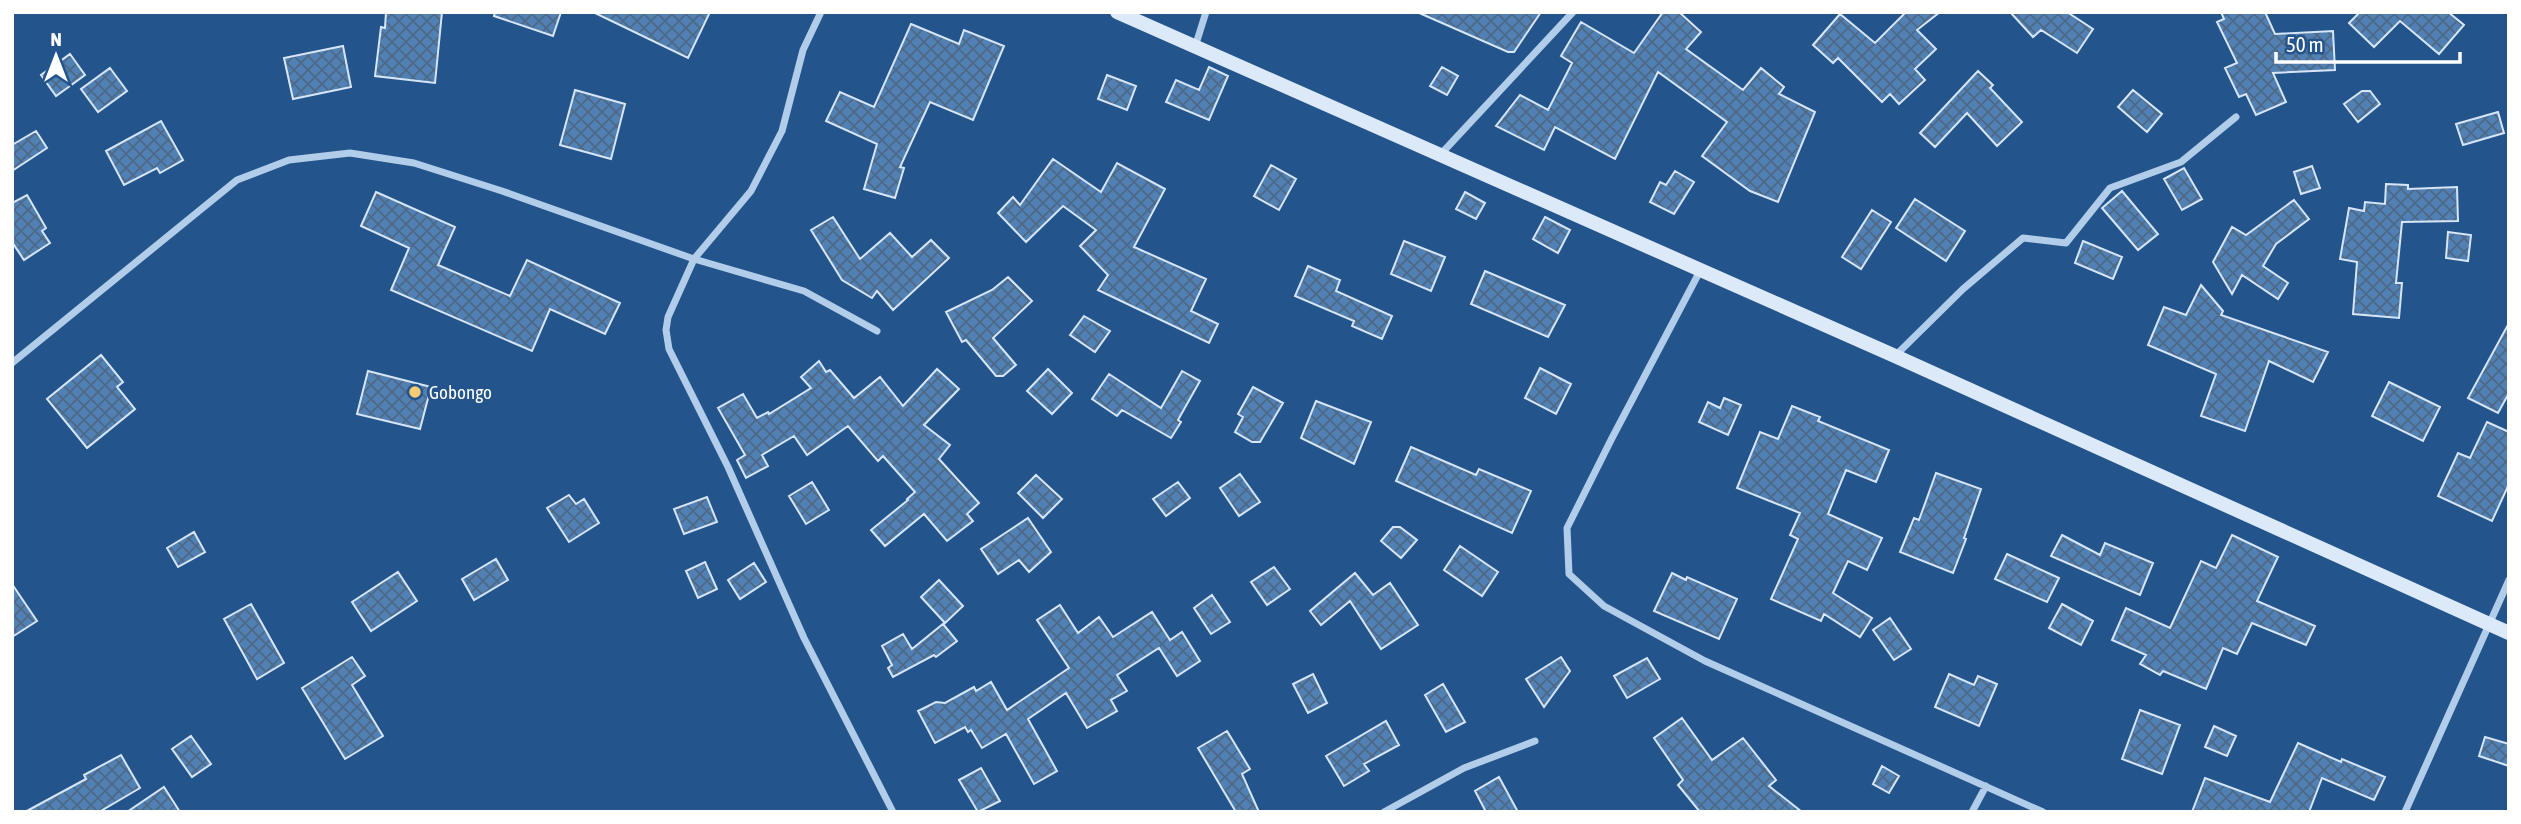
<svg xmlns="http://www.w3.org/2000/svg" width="2521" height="824" font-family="'Asap Condensed',sans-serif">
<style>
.building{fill:url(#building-cross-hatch);stroke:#d6e6f8;stroke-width:2}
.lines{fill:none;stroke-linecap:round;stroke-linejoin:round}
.street{stroke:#b1cdea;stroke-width:7}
.secondary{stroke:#dce9f8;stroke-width:14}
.poi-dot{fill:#f5cc74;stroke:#23548b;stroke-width:2.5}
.labels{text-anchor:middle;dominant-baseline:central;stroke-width:6;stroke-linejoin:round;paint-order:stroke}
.poi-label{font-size:19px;fill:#fff;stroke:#23548b;text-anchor:start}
</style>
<defs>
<pattern id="building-cross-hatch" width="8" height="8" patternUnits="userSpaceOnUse" patternTransform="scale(1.75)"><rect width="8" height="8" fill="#5080b4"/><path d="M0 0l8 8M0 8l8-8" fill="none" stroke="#4e6985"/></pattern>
</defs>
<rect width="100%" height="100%" fill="#23548b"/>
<path class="building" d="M386 12H442L435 83 375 76 381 27 385 28Z
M495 12H561L553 36 494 16Z
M593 12H710L688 58Z
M1417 12H1541L1514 52H1508Z
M1663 12H1679L1701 32 1686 49 1743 90 1761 68 1784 87 1779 94 1815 112 1778 202 1750 191 1702 156 1727 122 1658 72 1615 159 1555 127 1544 150 1496 126 1520 95 1548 110 1572 63 1561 56 1581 22 1634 53Z
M1906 12H1940L1917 30 1936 49 1915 69 1925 80 1899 104 1890 94 1882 102 1838 58 1833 63 1813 45 1840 14 1875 43Z
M2010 12H2067L2093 29 2077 53 2041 30 2033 37Z
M2221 12H2265L2275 34 2333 31 2335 70 2273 73 2286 102 2256 115 2246 94 2239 97 2225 68 2237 63 2217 22 2224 19Z
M2360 12H2448L2464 25 2439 54 2400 21 2374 47 2349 23Z
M911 24 959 44 964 30 1004 46 973 120 930 102 900 167 904 168 895 198 864 189 877 144 826 121 840 92 874 107Z
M343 46 351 87 293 99 284 58Z
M70 54 85 75 56 96 41 75Z
M1209 67 1228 76 1209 120 1166 102 1176 80 1199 90Z
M1442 67 1458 76 1447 95 1430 86Z
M110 68 127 91 98 112 81 89Z
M1978 71 1993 85 1990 88 2022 122 1997 146 1967 113 1935 147 1920 133Z
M1107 75 1136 86 1127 110 1098 99Z
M575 90 625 104 611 159 560 145Z
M2133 90 2162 114 2147 132 2118 107Z
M2362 91H2370L2380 104 2358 122 2344 104Z
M2498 112 2504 133 2463 145 2456 124Z
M161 121 183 160 160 173 157 168 124 185 106 151Z
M36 131 47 148 12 171V145Z
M1053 159 1101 192 1117 163 1165 189 1134 247 1206 279 1191 311 1218 324 1209 343 1098 290 1108 275 1080 246 1096 230 1063 206 1026 242 998 213 1013 197 1020 205Z
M1271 165 1296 179 1279 210 1254 196Z
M2312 166 2320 188 2301 194 2294 172Z
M2184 168 2202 199 2182 210 2164 179Z
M1675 171 1694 182 1674 214 1650 202 1660 182 1666 185Z
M2386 184 2408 185V189L2457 187 2458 221 2402 222 2396 283H2402L2399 318 2353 314 2357 262 2340 259 2349 208 2364 211 2365 202 2385 204Z
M2122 191 2158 234 2138 250 2102 208Z
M376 192 455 227 438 265 510 296 527 260 620 303 605 334 550 309 532 351 391 290 409 248 361 226Z
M1465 192 1485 203 1476 219 1456 209Z
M27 195 46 228 42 231 50 243 24 260 12 242V203Z
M1915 199 1965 231 1946 261 1896 228Z
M2294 200 2309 219 2276 244 2263 266 2288 283 2278 299 2242 275 2232 294 2213 262 2232 227 2246 235Z
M1872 210 1891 222 1861 269 1842 257Z
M833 217 860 259 890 233 912 257 931 240 949 258 893 310 877 291 872 298 842 280 811 230Z
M1545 217 1570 230 1558 253 1533 239Z
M2448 232 2471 235 2468 261 2446 258Z
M1404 241 1445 257 1431 291 1391 274Z
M2083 241 2122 257 2113 279 2075 263Z
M1308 266 1340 280 1336 291 1392 316 1382 339 1352 326 1354 321 1295 296Z
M1485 271 1565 305 1548 337 1471 304Z
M1008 277 1032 301 993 338 1016 365 1003 376H996L966 340 962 342 946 312 992 290Z
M2201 285 2223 311 2221 315 2328 352 2313 382 2269 361 2245 431 2201 416 2216 374 2148 345 2164 307 2186 315Z
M1084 316 1110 331 1095 352 1070 335Z
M2509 323V393L2498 413 2468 398Z
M101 355 123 382 117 387 135 409 87 448 47 399Z
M819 361 826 372 830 370 854 398 880 377 903 406 937 369 959 389 924 425 950 445 939 459 979 503 967 514 973 521 947 541 924 514 885 546 871 530 908 500 907 499 915 492 883 456 878 461 848 426 807 455 794 436 762 455 768 466 746 478 737 460 745 455 718 408 743 394 757 418 768 412 769 414 811 388 801 377Z
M1540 368 1571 384 1556 414 1525 398Z
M1048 369 1072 393 1052 414 1027 391Z
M368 371 431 387 420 429 357 414Z
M1182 371 1200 381 1178 420 1181 422 1171 438 1122 410 1117 416 1092 399 1109 374 1161 408Z
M2389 382 2440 407 2423 441 2372 416Z
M1253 387 1283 403 1260 442H1252L1235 432 1243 417 1238 414Z
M1724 398 1741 405 1728 435 1699 422 1708 402 1720 408Z
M1316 401 1371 422 1354 464 1301 438Z
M1792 406 1820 417 1818 421 1889 450 1876 482 1846 470 1828 514 1882 538 1867 570 1848 561 1833 593 1872 618 1860 637 1824 614 1821 621 1771 599 1798 539 1790 535 1800 513 1737 488 1760 432 1778 439Z
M2487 422 2509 432V484L2492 521 2438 496 2458 453 2470 458Z
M1411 447 1476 475 1479 469 1531 491 1512 533 1396 481Z
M1936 473 1981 489 1964 538 1966 539 1953 573 1900 552 1914 518 1919 520Z
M1240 474 1260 502 1239 516 1220 488Z
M1036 475 1062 499 1043 518 1018 493Z
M812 482 829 510 806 524 789 496Z
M1178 482 1190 498 1166 516 1153 499Z
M569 495 576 504 584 499 599 523 569 542 547 508Z
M707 497 717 522 684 534 674 509Z
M1028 518 1051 552 1029 572 1019 560 998 574 981 549Z
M1393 527H1400L1417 540 1401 558 1381 541Z
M194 532 205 552 178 567 167 548Z
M2062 535 2100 555 2105 543 2153 563 2140 595 2051 556Z
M2232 535 2278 557 2257 601 2315 626 2306 645 2252 623 2237 654 2223 648 2206 689 2163 671 2160 675 2140 664 2146 655 2112 640 2126 608 2170 628 2201 561 2216 568Z
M1460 546 1498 572 1482 596 1444 570Z
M2007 554 2059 578 2047 602 1995 579Z
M496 559 508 580 474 600 462 579Z
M705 562 717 589 698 598 686 571Z
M754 563 766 582 740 599 728 580Z
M1274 567 1290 589 1267 605 1251 582Z
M398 572 417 601 371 631 352 602Z
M1355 573 1373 595 1390 583 1418 625 1381 649 1350 601 1321 625 1310 611Z
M1672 573 1686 580 1687 577 1737 599 1719 639 1654 611Z
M939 580 963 606 945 623 921 597Z
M12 584 37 621 12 637Z
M1212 595 1230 622 1211 634 1194 608Z
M251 604 284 663 257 679 224 619Z
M2062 604 2093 621 2081 645 2049 628Z
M1060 605 1078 633 1099 617 1113 637 1152 612 1170 640 1182 632 1200 661 1177 676 1159 648 1117 675 1127 691 1111 700 1117 711 1087 728 1066 693 1028 719 1057 771 1034 784 1006 734 982 748 971 730 968 732 965 727 935 743 918 711 936 702 945 703 974 687 976 691 991 682 1007 710 1069 668 1037 620Z
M1890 618 1911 649 1894 660 1873 630Z
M943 624 957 641 936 657 934 655 893 677 888 668 892 665 882 646 903 634 912 649Z
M352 657 365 676 352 685 383 736 345 759 302 688Z
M1561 657 1570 671 1544 707 1526 679Z
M1647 658 1660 679 1627 698 1614 676Z
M1313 674 1327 703 1308 713 1293 684Z
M1949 674 1974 685 1978 676 1997 684 1979 726 1935 707Z
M1443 684 1465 722 1446 732 1425 695Z
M2140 710 2180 725 2162 774 2122 759Z
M1682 718 1712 760 1743 738 1776 780 1769 786 1802 812H1700L1678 785 1683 780 1654 738Z
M1386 721 1399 745 1364 764 1369 771 1344 786 1326 756Z
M2214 726 2236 736 2227 756 2205 747Z
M1227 731 1250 769 1242 774 1259 812H1236L1198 748Z
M191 736 211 764 192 777 172 749Z
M2485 737 2509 744V766L2479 756Z
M2298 743 2341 762 2342 759 2385 777 2374 800 2322 778 2309 812H2192L2205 778 2270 802Z
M121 755 140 788 99 812H25L86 779 84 775Z
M1882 766 1899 776 1889 793 1873 784Z
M981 768 1000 801 978 812 959 780Z
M1499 777 1518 812H1486L1475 791Z
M164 787 180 812H127Z"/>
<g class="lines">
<path class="street" d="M821 12 803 50 782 131 751 191 694 259 668 317 666 330 669 349 728 467 804 638 893 812
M1195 47 1206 12
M1440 155 1573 12
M1700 271 1612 438 1567 528 1569 574 1604 606 1705 661 2043 812
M1896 355 1963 289 2023 238 2066 243 2110 188 2181 162 2236 117
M12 363 237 180 289 160 350 153 414 163 502 191 694 259 804 291 877 331
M1384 812 1464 768 1535 741
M1972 812 1986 786
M2405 812 2509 580"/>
<path class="secondary" d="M1117 12 1895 356 2509 633"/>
</g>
<circle class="poi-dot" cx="415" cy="392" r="7"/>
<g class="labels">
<g class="poi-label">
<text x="429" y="392">Gobongo</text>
</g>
</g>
<rect width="2521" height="824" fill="none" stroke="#ffffff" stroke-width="28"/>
<g transform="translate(56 56)" stroke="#23548b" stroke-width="5" paint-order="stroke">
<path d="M0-5L12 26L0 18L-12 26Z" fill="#ffffff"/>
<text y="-10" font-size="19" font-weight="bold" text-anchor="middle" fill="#ffffff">N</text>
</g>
<path d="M2276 52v10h184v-10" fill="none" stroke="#ffffff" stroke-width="3.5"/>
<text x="2286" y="52" font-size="21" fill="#ffffff" stroke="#23548b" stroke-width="5" paint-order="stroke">50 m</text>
</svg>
